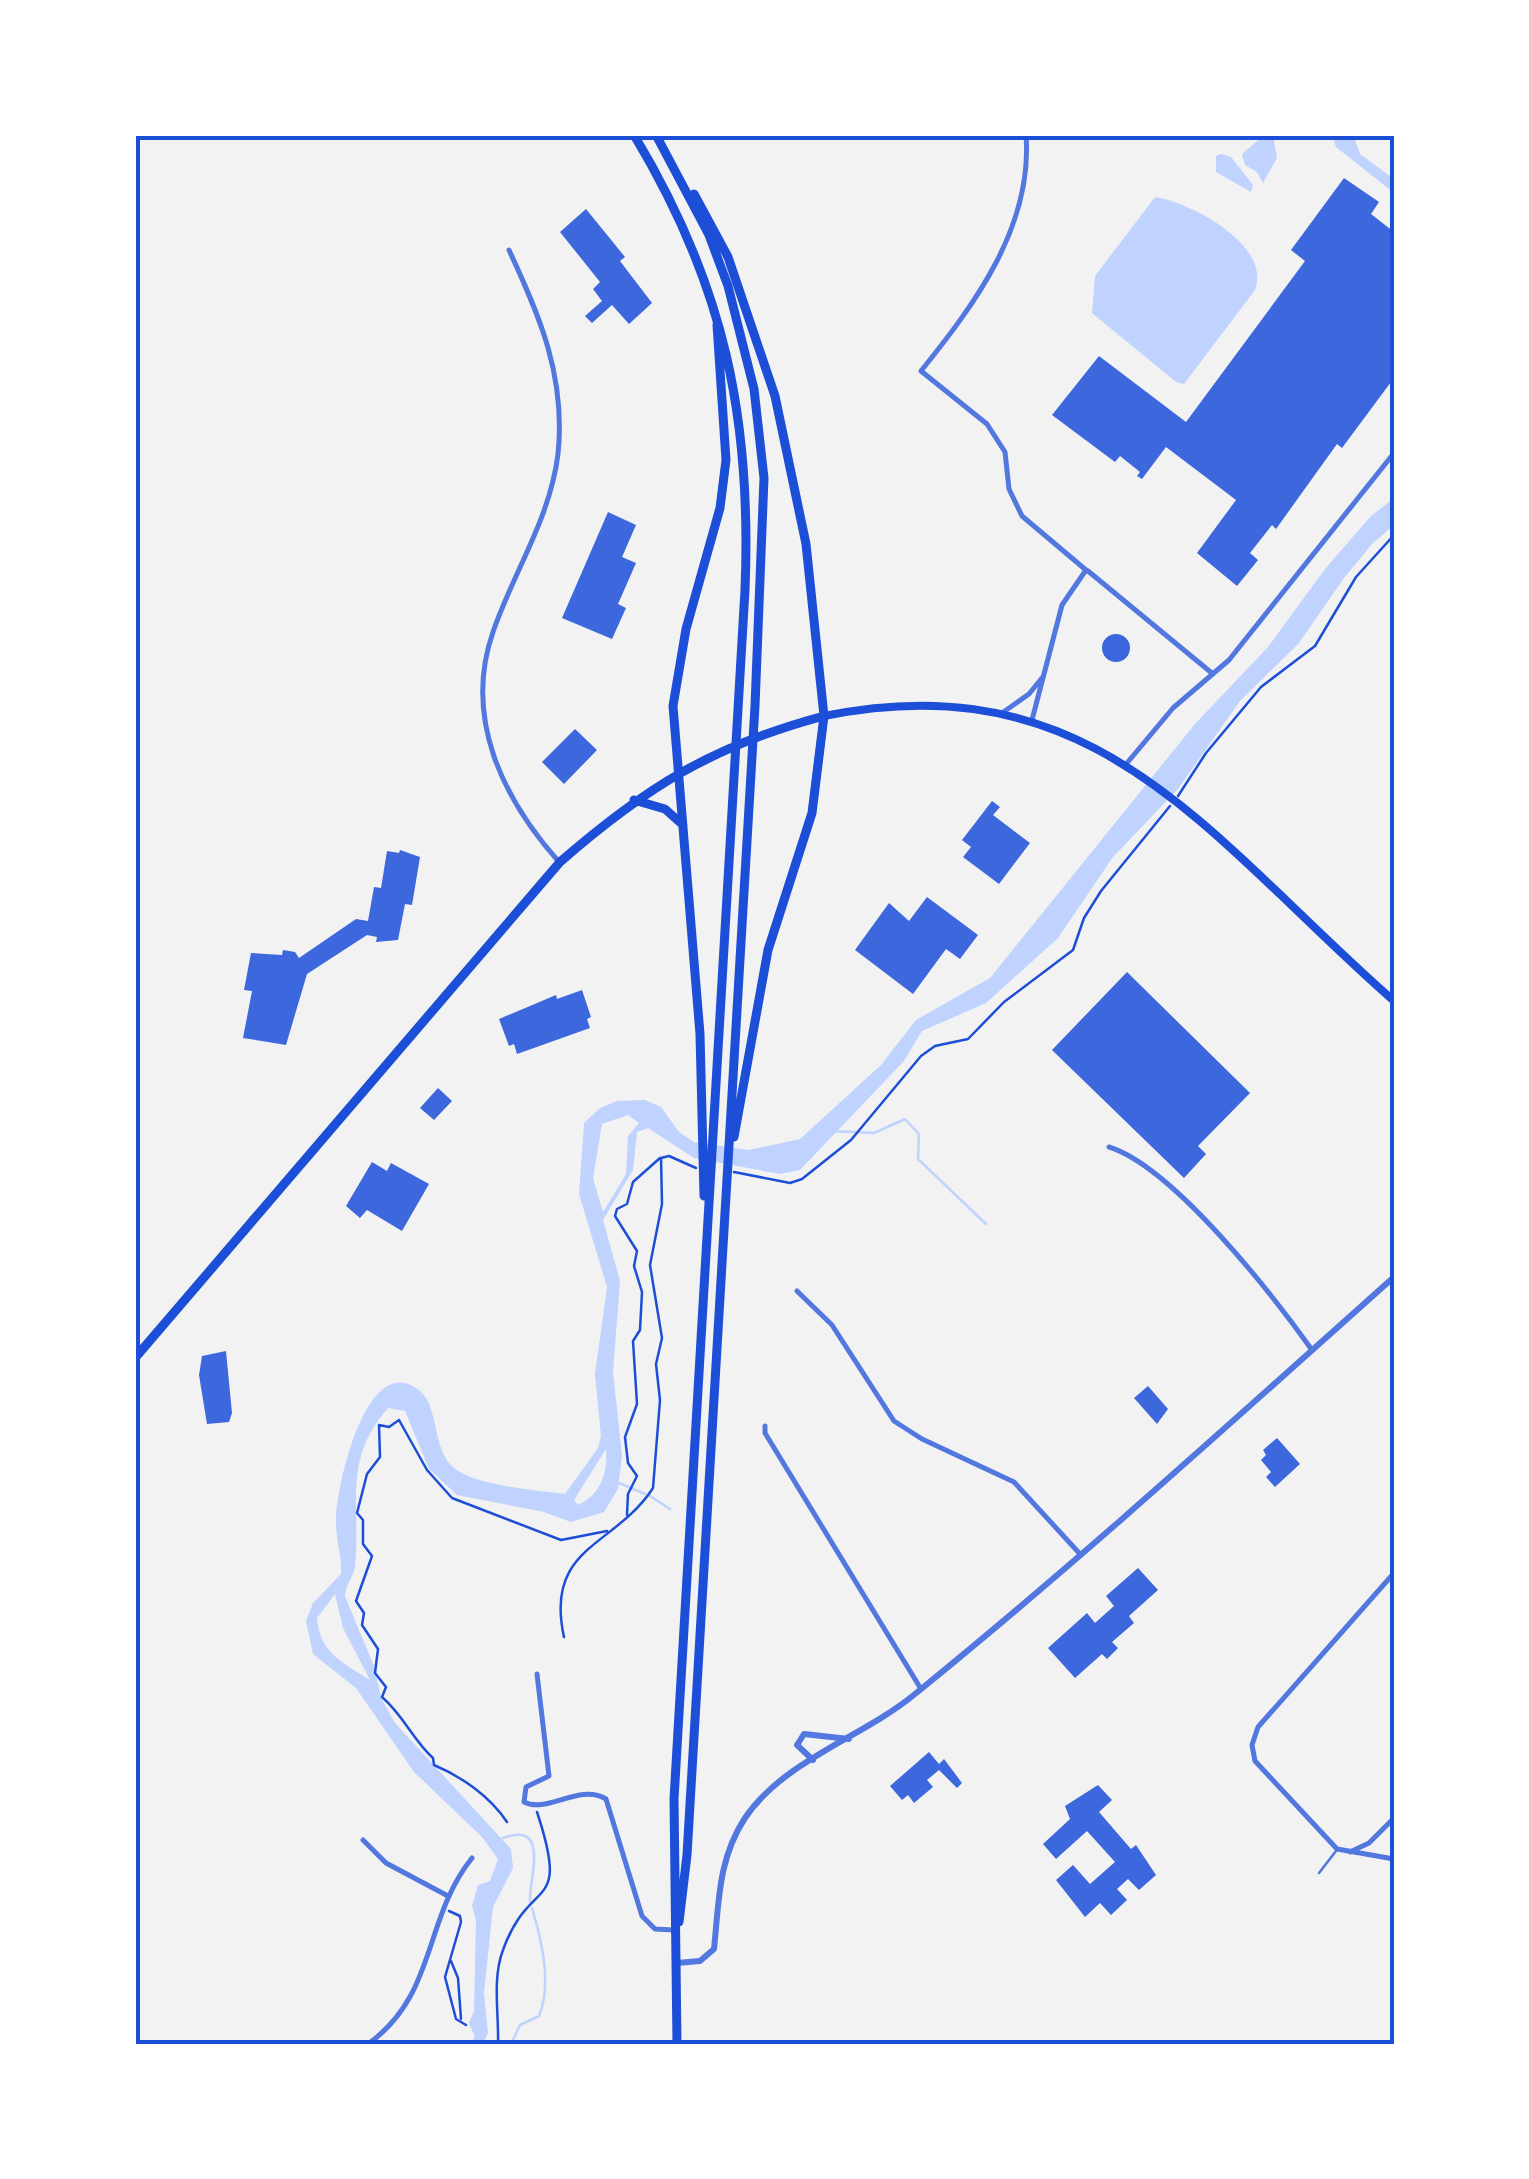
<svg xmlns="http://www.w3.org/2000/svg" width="1529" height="2179" font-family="Poppins,sans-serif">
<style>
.water{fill:#bfd3fe;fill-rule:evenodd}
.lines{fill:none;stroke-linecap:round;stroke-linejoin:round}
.stream{stroke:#bfd3fe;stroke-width:2.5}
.building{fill:#3d67dc}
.path{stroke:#1d4ed8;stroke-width:2.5}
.service{stroke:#5277de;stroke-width:2.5}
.minor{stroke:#5277de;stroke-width:5}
.tertiary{stroke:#5277de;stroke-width:6}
.secondary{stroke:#1d4ed8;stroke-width:8}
.primary{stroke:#1d4ed8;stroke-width:9}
.neatline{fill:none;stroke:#1d4ed8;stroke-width:4}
</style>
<rect width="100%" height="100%" fill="#f2f2f2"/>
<path class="water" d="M1264 135H1273L1277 158 1263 183 1257 172 1245 165 1242 154Z
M1332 135H1353L1360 154 1394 179V193L1336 147Z
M1221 154 1231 157 1253 185 1251 192 1216 172V156Z
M1155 197C1190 202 1272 245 1255 290L1184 384 1176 382 1092 313 1095 276Z
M1394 498V525L1372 544 1344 578 1299 643 1240 701 1178 789 1113 857 1058 938 986 1003 922 1031 904 1061 800 1170 780 1174 694 1158 648 1128 637 1132 633 1170 603 1220 620 1281 613 1372 622 1456 618 1489 604 1512 571 1522 544 1512 457 1495 429 1469 405 1411 388 1408C342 1460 361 1506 355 1567 353 1577 346 1584 345 1596L374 1666 381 1698 395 1723 511 1849 513 1868 493 1907 484 1993 488 2033 483 2044H470L475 2037 469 2023 474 2011 476 1920 472 1906 478 1885 490 1881 498 1859 482 1837 414 1772 356 1688 313 1654 306 1621 313 1603 341 1574C342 1557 336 1540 336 1522 335 1492 366 1346 420 1391 439 1407 432 1448 453 1467 474 1486 537 1490 565 1494L598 1448 601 1436 595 1374 607 1287 579 1194 584 1123 600 1108 617 1101 645 1100 661 1107 679 1132 694 1142 749 1150 800 1139 881 1065 916 1020 990 978 1195 724 1268 647 1325 569 1371 516ZM628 1115 639 1123 628 1136 626 1174 603 1212 593 1178 602 1124ZM606 1449C608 1472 601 1495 578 1505L574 1500ZM335 1594 343 1628 370 1680C345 1664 319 1653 317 1618Z"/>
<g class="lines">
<path class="stream" d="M832 1131 874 1133 905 1119 919 1134 918 1159 986 1224
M619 1483 645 1494
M650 1496 670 1509
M503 1838C552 1820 528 1882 530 1901
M511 2044 520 2025 539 2016C552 1984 542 1941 532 1908"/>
</g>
<path class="building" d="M1344 178 1379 202 1371 214 1394 232V378L1342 448 1337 444 1276 529 1272 525 1250 553 1258 560 1237 586 1197 553 1236 500 1166 447 1142 479 1137 476 1140 472 1120 456 1115 462 1052 415 1099 356 1186 422 1305 261 1291 250Z
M586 209 625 257 620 261 652 303 629 324 612 305 592 323 585 316 602 301 593 289 600 282 560 232Z
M608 512 636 525 622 557 636 563 618 604 626 608 612 639 562 618Z
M1102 648a14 14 0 1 1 28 0a14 14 0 1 1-28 0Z
M575 729 597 750 564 784 542 762Z
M992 801 1000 807 993 815 1030 843 999 884 963 857 971 847 962 840Z
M400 850 420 857 412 905 405 904 398 940 376 942 377 937 367 935 307 974 286 1045 243 1038 252 991 244 990 251 953 282 955 283 950 295 952 299 958 356 919 368 921 374 887 381 888 387 851 399 853Z
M927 897 978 935 960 959 946 949 913 994 855 950 889 903 909 921Z
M1127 972 1250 1093 1198 1146 1206 1154 1184 1178 1052 1050Z
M582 990 591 1017 587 1019 590 1028 517 1054 514 1044 509 1046 499 1019 556 995 557 999Z
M438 1088 452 1101 434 1120 420 1108Z
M372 1162 387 1171 391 1163 429 1184 402 1231 367 1210 360 1218 346 1206Z
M226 1351 232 1413 229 1422 207 1424 199 1375 202 1356Z
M1148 1386 1168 1409 1157 1424 1134 1398Z
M1277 1438 1300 1464 1275 1487 1266 1477 1271 1472 1261 1460 1266 1455 1263 1450Z
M1138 1568 1158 1590 1129 1616 1134 1623 1112 1642 1118 1648 1107 1659 1102 1654 1075 1678 1048 1648 1087 1613 1095 1623 1114 1606 1106 1596Z
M929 1752 939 1764 944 1759 962 1783 957 1788 939 1770 927 1780 933 1787 914 1803 908 1795 902 1800 890 1786Z
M1098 1785 1112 1800 1099 1812 1131 1849 1136 1845 1156 1875 1139 1890 1128 1879 1117 1889 1127 1900 1111 1915 1100 1903 1085 1917 1056 1880 1073 1865 1090 1884 1115 1862 1087 1831 1056 1859 1043 1844 1070 1819 1065 1806Z"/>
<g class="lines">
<path class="path" d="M1178 796 1206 753 1261 687 1315 646 1356 577 1394 535
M734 1172 790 1183 802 1179 851 1140 921 1056 935 1046 968 1039 1004 1002 1073 950 1084 918 1101 891 1170 806
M627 1515 628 1494 637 1476 628 1463 625 1437 637 1404 633 1341 640 1330 642 1292 634 1266 637 1251 615 1216 617 1209 627 1204 633 1182 660 1158
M564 1637C544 1546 615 1547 653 1488L660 1400 656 1364 662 1338 650 1265 662 1204 661 1158 669 1156 696 1168
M507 1822C489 1795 460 1776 434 1765L433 1758C413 1740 404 1716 382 1697L386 1687 375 1673 378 1649 362 1625 364 1613 356 1601 372 1556 363 1544V1520L357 1513 367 1474 380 1457 379 1425 389 1427 399 1420 427 1470 452 1498 561 1540 607 1531
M449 1911 460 1916 461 1922 445 1977 456 2019 466 2025
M451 1961 458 1978 461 2019
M498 2044C499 2013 492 1979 503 1950 530 1874 571 1915 537 1812"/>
<path class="service" d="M1319 1873 1336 1851"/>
<path class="minor" d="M1026 135C1033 226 975 304 921 371L987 424 1005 452 1009 489 1022 516 1086 570 1062 605 1032 720
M509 250C540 317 566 377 558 454 550 519 514 571 493 632 463 718 503 799 559 862
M1088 571 1213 674
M1002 713 1029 694 1042 678
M1127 763 1173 708 1229 660 1394 453
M1109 1147C1173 1167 1272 1294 1312 1350
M797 1291 832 1325 894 1421 922 1439 1014 1482 1080 1554
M765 1426V1433L921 1689
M1394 1573 1258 1727 1252 1745 1255 1761 1337 1849 1394 1859
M537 1674 549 1776 526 1787 524 1802C547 1814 579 1783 606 1799L642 1916 655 1929 674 1930
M363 1840 386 1863 448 1896
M1350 1852 1369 1843 1394 1818
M368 2044C437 1995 423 1919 472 1858"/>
<path class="tertiary" d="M813 1760 797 1745 804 1734 849 1739
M677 1963 700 1961 714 1949C719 1902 718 1859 745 1818 783 1761 863 1737 915 1694 1079 1561 1236 1418 1394 1277"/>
<path class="secondary" d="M824 716C1098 660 1211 841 1394 1001"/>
<path class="primary" d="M634 135C724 284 752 418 745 590L674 1799 677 2044
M656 135 709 235 728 286 754 389 764 478 755 706 687 1855 679 1922
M694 194 728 257 775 396 806 544 824 716 812 813 768 950 734 1137
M634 800 665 809 683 825
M704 1196 700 1034 673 706 686 629 720 508 726 460 717 325
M135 1358 560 862C646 787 712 746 824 716"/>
</g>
<rect width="1529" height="2179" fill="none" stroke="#ffffff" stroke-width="275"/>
<rect x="138" y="138" width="1254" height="1904" class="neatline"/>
</svg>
